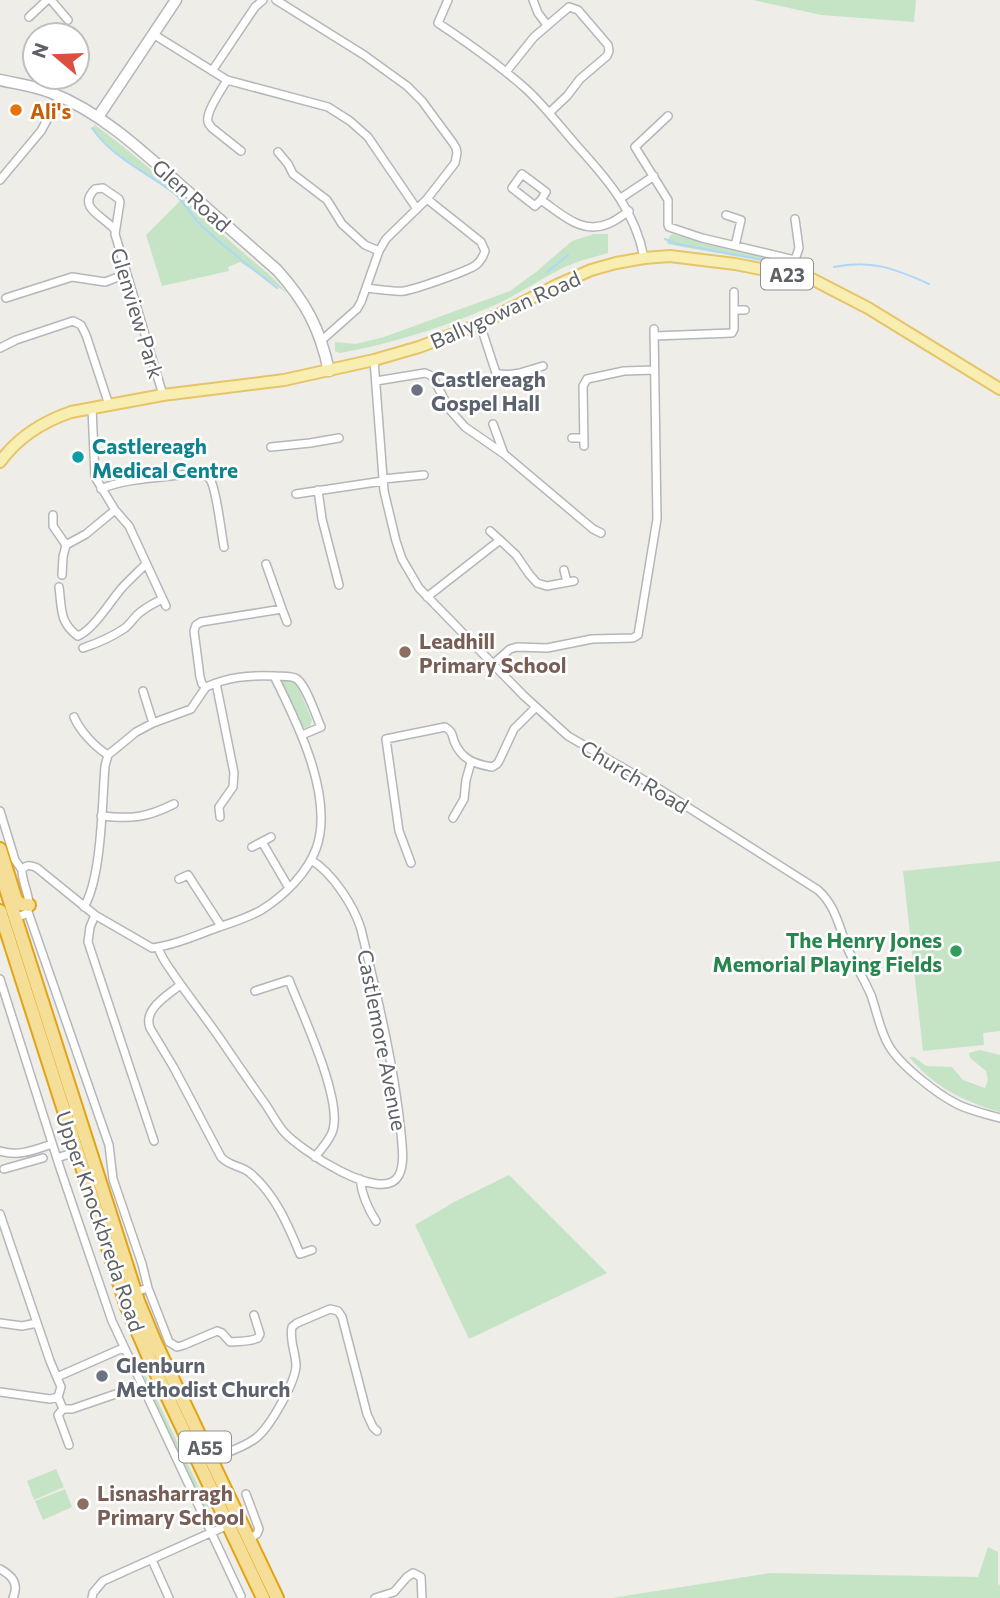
<svg xmlns="http://www.w3.org/2000/svg" width="1000" height="1598" font-family="Commissioner,sans-serif">
<style>
.green{fill:#c5e4c6}
.lines{fill:none;stroke-linecap:round;stroke-linejoin:round}
.stream{stroke:#add7f8;stroke-width:2}
.street-casing{stroke:#b4b6ba;stroke-width:10}
.secondary-casing{stroke:#b3b5ba;stroke-width:13}
.primary-casing{stroke:#e6c468;stroke-width:14}
.highway-casing{stroke:#e2a413;stroke-width:16}
.street{stroke:#fff;stroke-width:7}
.secondary{stroke:#fff;stroke-width:10}
.primary{stroke:#f8eeb2;stroke-width:10}
.highway{stroke:#f4de98;stroke-width:12}
.food-dot{fill:#e8710a;stroke:#fff;stroke-width:2.5}
.worship-dot{fill:#6b7280;stroke:#fff;stroke-width:2.5}
.culture-dot{fill:#0f9aa8;stroke:#fff;stroke-width:2.5}
.education-dot{fill:#8d6e63;stroke:#fff;stroke-width:2.5}
.leisure-dot{fill:#2e9e5b;stroke:#fff;stroke-width:2.5}
.labels{text-anchor:middle;dominant-baseline:central;stroke-width:5;stroke-linejoin:round;paint-order:stroke}
.shield{fill:#fff;stroke:#8e9093;stroke-width:2}
.shield-label{font-size:19px;font-weight:bold;fill:#5e6165}
.food-label{font-size:21px;font-weight:bold;fill:#c56008;stroke:#fff;text-anchor:start}
.street-label{font-size:21px;fill:#5e6165;stroke:#fff}
.worship-label{font-size:21px;font-weight:bold;fill:#5b616d;stroke:#fff;text-anchor:start}
.culture-label{font-size:21px;font-weight:bold;fill:#0d838f;stroke:#fff;text-anchor:start}
.education-label{font-size:21px;font-weight:bold;fill:#785e54;stroke:#fff;text-anchor:start}
.leisure-label{font-size:21px;font-weight:bold;fill:#27864d;stroke:#fff;text-anchor:end}
</style>
<rect width="100%" height="100%" fill="#efede7"/>
<path class="green" d="M753 0H916L914 22 821 15Z
M95 125C147 163 192 207 239 249 256 264 272 275 287 293L240 262 228 267 229 271 162 286 146 235 180 201C170 188 154 180 141 172 123 160 104 145 92 128Z
M594 234H608V253C591 258 573 262 557 271 536 282 517 295 495 305 445 327 394 343 340 353L335 351V342L356 344 384 337 510 291 536 272 572 241Z
M672 234 738 251 801 263 800 268 667 244 668 239Z
M282 679 292 680 296 682 312 720 310 726 305 728 301 726 280 681Z
M1000 861V1031L983 1033 984 1045 923 1051 903 871Z
M980 1050 1000 1055V1112C975 1105 949 1094 929 1077 922 1071 915 1064 909 1057H914L926 1066 952 1067 963 1080 985 1088 988 1080 986 1071 970 1058 969 1053Z
M509 1175 607 1273 469 1339 415 1225 456 1201Z
M136 1359 139 1364H140L216 1523 214 1525 210 1522Z
M56 1469 64 1487 34 1500 27 1481Z
M65 1489 72 1507 43 1520 35 1501Z
M988 1547 998 1552V1584L1000 1585V1598H612L770 1573 978 1577Z"/>
<g class="lines">
<path class="stream" d="M92 128C112 158 147 172 175 194 185 203 190 214 199 223 223 247 251 267 277 288
M665 239 677 244 802 267
M834 267C871 259 896 269 929 284
M547 272 568 255"/>
<g class="street-casing">
<path id="street" d="M51 0 68 20
M276 0 364 55 407 86 422 101 453 143 456 148 457 153 455 163 427 199 386 239 379 251 361 302 357 309 322 340
M448 0 438 23C468 43 498 64 525 88 545 106 561 128 579 148 609 181 636 213 644 258
M533 0 538 13 547 25
M29 17 47 0
M153 34 227 80 328 107 350 121 368 137 417 209
M212 71 255 7 263 0
M506 72 534 37 569 7 578 10 608 45 609 51 607 56 580 79 567 96 549 113
M227 80C222 89 209 107 208 117 207 123 209 124 212 128L241 151
M668 116 635 147 668 200V225L669 227 702 238 795 260 799 248 795 219
M278 152 288 164 293 174 327 200 342 224 365 245 379 251
M0 180 41 131 60 96
M621 198 654 176
M541 200 535 206 512 188 522 174 546 192 541 200C562 214 582 236 610 223 617 220 623 215 629 211
M726 215 741 220 735 246
M115 230C104 216 76 208 95 189L103 188 119 199 120 202 115 234 163 395
M366 288C378 289 392 292 404 291 416 289 468 271 476 265 481 261 483 257 485 251L481 242 427 199
M6 298 72 277 105 282 126 274
M734 310H745
M480 324 496 373C511 378 529 370 543 366
M654 336 732 333 734 329V292
M0 348 16 340 73 321 81 325 86 335 109 405
M374 360 384 491 396 541 402 559 419 588 523 695 568 736 656 787 818 890C835 905 839 926 847 947 854 963 864 979 871 995 877 1012 880 1031 889 1046 901 1066 938 1095 959 1105 972 1111 986 1114 1000 1118
M376 381 425 373 432 376 450 410 465 427 504 454 593 529 601 533
M92 408 95 477 115 510 129 526 166 606
M493 424 504 454
M572 438H584
M584 446 583 386 587 379 624 371 654 370
M271 447 310 443 339 438
M383 479 424 475
M101 489C124 478 170 477 197 473 203 474 208 475 211 481 217 493 221 532 224 547
M318 490 322 519 339 585
M296 494 383 481
M53 515V526L66 545
M490 531 500 540
M564 570 567 582
M62 575 63 557 66 545 86 534 115 510
M59 587C62 608 59 623 78 636 93 630 110 602 121 589 129 580 138 572 146 564
M427 597 500 540 516 555 529 574 537 583 547 586 574 581
M282 609 287 622
M83 648C98 643 112 637 125 628 130 624 133 619 137 615 144 608 153 604 162 599
M493 664 510 649 517 647 547 648 592 639 633 638 638 635 657 519 654 329
M274 676C281 677 291 675 297 679 307 687 316 716 321 727L302 735
M216 683 234 773 233 787 219 807 220 817
M206 687 202 684 200 677 194 631 196 625 201 622 282 609 266 564
M143 691 153 723
M74 717C80 731 95 747 108 755
M0 811 15 860 22 870
M101 816C132 819 146 818 174 804
M453 818 464 799 466 780 471 762
M262 842 289 888
M252 847 271 837
M411 863 399 831 386 739 445 727C452 731 452 734 454 741 461 759 474 764 492 767L497 764 499 761 514 729 536 707
M22 870C26 864 31 865 37 868L95 915 152 948C175 945 197 935 219 927 234 922 250 917 263 909 285 895 307 873 316 849 335 798 297 722 274 676 249 675 228 677 206 687
M179 879 188 875 221 926
M84 907C102 877 102 802 105 766L108 755 136 732 153 723 191 709 206 687
M28 912 109 1145 113 1179 142 1264 148 1288
M95 915 90 927 88 942 154 1141
M13 918C17 917 21 916 25 914 36 907 21 882 22 870
M158 947C161 958 168 966 174 975 189 997 206 1018 221 1040 236 1062 251 1084 266 1105 272 1114 277 1124 284 1132 299 1149 383 1206 399 1175 405 1163 402 1146 401 1133 394 1064 377 996 361 929 354 906 332 872 311 860
M0 979 60 1168 112 1321 241 1596
M180 985C167 996 143 1009 150 1028L174 1068 221 1157C230 1167 241 1165 250 1173 275 1194 288 1225 300 1254L312 1250
M255 991 289 980C302 1014 342 1097 333 1130 330 1140 322 1148 315 1157
M0 1151C19 1157 34 1150 52 1144
M57 1158 78 1151
M4 1169 43 1158
M360 1179C362 1195 368 1209 376 1221
M0 1214 50 1361 61 1387 58 1397 63 1409H72L142 1385
M135 1292 148 1288 169 1342 177 1347 184 1345 217 1331 222 1333 230 1342C240 1341 249 1342 258 1338L260 1334 254 1315
M0 1323 22 1326 37 1323
M57 1377 123 1348
M0 1392 50 1399 58 1397
M63 1409 58 1415 69 1445
M211 1459C225 1453 243 1448 256 1438 270 1427 295 1383 296 1366 296 1353 289 1340 292 1327L297 1323 330 1309 338 1311 342 1317 367 1414 373 1427 377 1431
M246 1494 259 1529 257 1534 249 1539
M152 1560 169 1598
M0 1569C13 1576 19 1584 13 1598
M92 1598 93 1593 103 1581 228 1525
M375 1598 394 1592 407 1577 413 1573 421 1577 422 1598"/>
</g>
<g class="secondary-casing">
<path id="secondary" d="M0 80C18 84 35 86 52 93 100 112 139 148 177 182 211 212 244 241 277 270 306 302 320 329 329 371
M98 117 176 0"/>
</g>
<g class="primary-casing">
<path id="primary" d="M0 462C18 437 42 422 71 412L163 395 284 380 374 360 419 347 480 324 557 285 591 270 616 263 644 258 670 256 735 264 812 279 868 308 1000 389"/>
</g>
<g class="highway-casing">
<path id="highway" d="M0 849 16 900 20 904 29 905
M0 870 138 1301 155 1342 277 1598
M0 911 127 1307 150 1360 263 1598"/>
</g>
<use href="#street" class="street"/>
<use href="#secondary" class="secondary"/>
<use href="#primary" class="primary"/>
<use href="#highway" class="highway"/>
</g>
<circle class="food-dot" cx="16" cy="110" r="7"/>
<g class="worship-dot">
<circle cx="417" cy="390" r="7"/>
<circle cx="102" cy="1376" r="7"/>
</g>
<circle class="culture-dot" cx="78" cy="457" r="7"/>
<g class="education-dot">
<circle cx="405" cy="652" r="7"/>
<circle cx="83" cy="1504" r="7"/>
</g>
<circle class="leisure-dot" cx="956" cy="951" r="7"/>
<g class="labels">
<g class="shield">
<rect x="761" y="258.5" width="52" height="31" rx="5"/>
<rect x="179" y="1431.5" width="52" height="31" rx="5"/>
</g>
<g class="shield-label">
<text x="787" y="274">A23</text>
<text x="205" y="1447">A55</text>
</g>
<g class="food-label">
<text x="30" y="110">Ali's</text>
</g>
<g class="street-label">
<text transform="translate(192 195) rotate(42)">Glen Road</text>
<text transform="translate(505 309) rotate(-24)">Ballygowan Road</text>
<text transform="translate(138 313) rotate(73)">Glenview Park</text>
<text transform="translate(635 776) rotate(31)">Church Road</text>
<text transform="translate(383 1040) rotate(79)">Castlemore Avenue</text>
<text transform="translate(101 1221) rotate(71)">Upper Knockbreda Road</text>
</g>
<g class="worship-label">
<text x="431" y="378">Castlereagh<tspan x="431" dy="24">Gospel Hall</tspan></text>
<text x="116" y="1364">Glenburn<tspan x="116" dy="24">Methodist Church</tspan></text>
</g>
<g class="culture-label">
<text x="92" y="445">Castlereagh<tspan x="92" dy="24">Medical Centre</tspan></text>
</g>
<g class="education-label">
<text x="419" y="640">Leadhill<tspan x="419" dy="24">Primary School</tspan></text>
<text x="97" y="1492">Lisnasharragh<tspan x="97" dy="24">Primary School</tspan></text>
</g>
<g class="leisure-label">
<text x="942" y="939">The Henry Jones<tspan x="942" dy="24">Memorial Playing Fields</tspan></text>
</g>
</g>
<g transform="translate(56 56) rotate(289)"><circle r="33" fill="#ffffff" stroke="#bfc0c1" stroke-width="2"/>
<path d="M0-5L12 26L0 18L-12 26Z" fill="#db4e40"/>
<text y="-10" font-size="19" font-weight="bold" text-anchor="middle" fill="#5e6165">N</text>
</g>
</svg>
